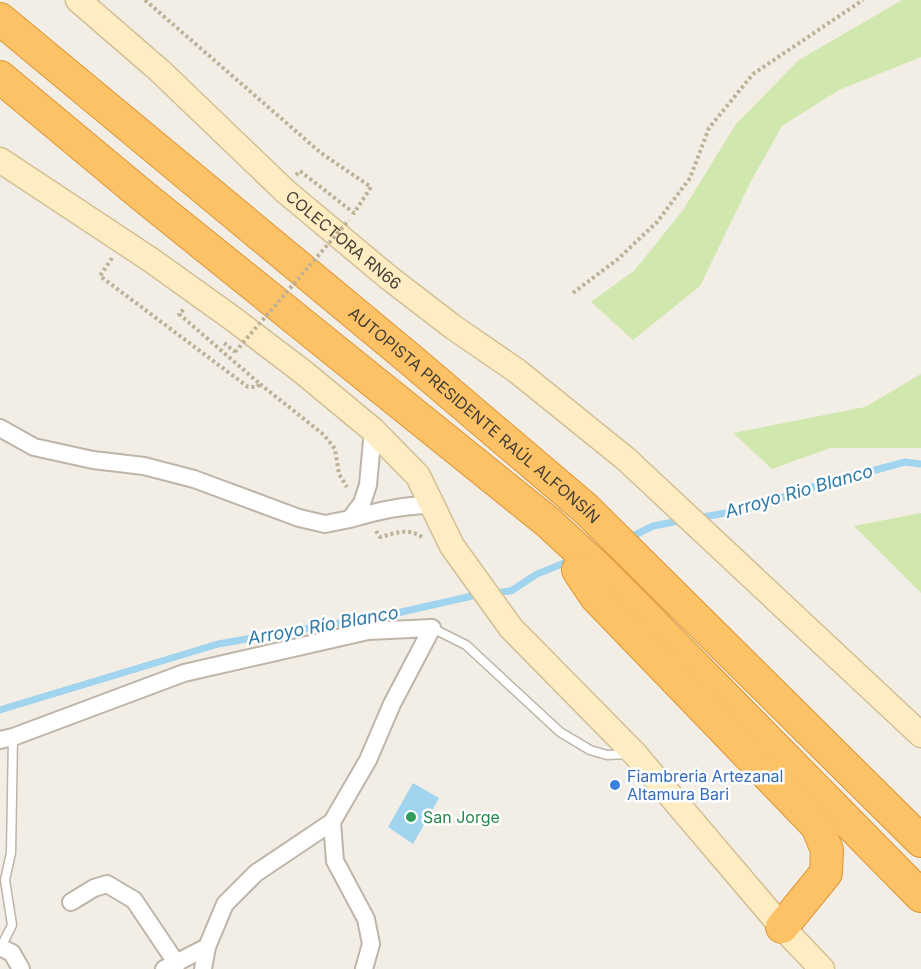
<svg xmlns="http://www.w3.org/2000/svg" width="921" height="969" font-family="Inter,sans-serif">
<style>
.green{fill:#d0e7ae}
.water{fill:#a1d4ef}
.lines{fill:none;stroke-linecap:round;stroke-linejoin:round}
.stream{stroke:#a1d4ef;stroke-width:7}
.lane-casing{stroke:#beb5a8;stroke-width:11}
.street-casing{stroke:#beb5a8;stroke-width:20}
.secondary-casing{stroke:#d3bf95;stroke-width:27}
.highway-casing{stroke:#dc9636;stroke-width:34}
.path{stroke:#bfb099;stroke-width:4;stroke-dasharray:3 3;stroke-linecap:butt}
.lane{stroke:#fff;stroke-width:8}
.street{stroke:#fff;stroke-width:16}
.secondary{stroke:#feedc3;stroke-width:24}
.highway{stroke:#fdc266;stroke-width:32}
.path-bridge{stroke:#bfb099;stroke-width:4;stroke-dasharray:3 3;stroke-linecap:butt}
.shop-dot{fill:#3f7fe0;stroke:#fff;stroke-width:2}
.leisure-dot{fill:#2e9e5b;stroke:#fff;stroke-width:2}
.labels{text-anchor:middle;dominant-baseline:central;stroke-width:5;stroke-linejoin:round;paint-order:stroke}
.street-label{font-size:16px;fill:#453e35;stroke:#fff}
.shop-label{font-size:16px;fill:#366cbe;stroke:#fff;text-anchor:start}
.leisure-label{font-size:16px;fill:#27864d;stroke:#fff;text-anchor:start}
.water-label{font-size:18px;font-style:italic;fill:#2e7aa8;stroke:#fff}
</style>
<rect width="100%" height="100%" fill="#f2eee5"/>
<path class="green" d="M902 0H921V57L839 90 782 126 750 183 700 286 633 340 591 302 635 270 683 210 736 124 799 60Z
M921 374V448H830L772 469 733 433 865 407Z
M921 513V593L854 526Z"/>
<path class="water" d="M413 783 439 798 413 844 388 827Z"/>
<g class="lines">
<path class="stream" d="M698 518 758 507 798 491 905 462 921 464
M627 539 653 526 684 520
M492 593 511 591 537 574 572 560
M0 710 218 644 397 613 481 594"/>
<g class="lane-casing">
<path id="lane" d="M432 628 466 645 560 732 590 750 607 755 628 754
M1 947 12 925 5 880 11 853 13 737"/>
</g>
<g class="street-casing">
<path id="street" d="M0 428 34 447 93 460 144 466 194 479 299 518 325 524 350 519 362 503 368 485 373 430
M350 519C378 511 403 505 432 505
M0 740 13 737 184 673 368 631 432 628
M332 822 335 861 366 919 371 944 364 969
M71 902 94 888 107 884 134 900 177 964
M0 947 12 953 21 969
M164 969 207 947
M203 969 207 947 225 904 256 873 332 822 368 760 392 704 432 628"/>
</g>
<g class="secondary-casing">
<g id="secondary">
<path id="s1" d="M78 0 160 71 285 191 388 277 453 327 517 371 626 459 921 735"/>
<path d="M0 160 151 260 232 318 303 372 373 430 418 476 452 546 511 628 635 754 782 927 822 969"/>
</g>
</g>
<g class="highway-casing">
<g id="highway">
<path id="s2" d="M0 19 411 360 585 508 921 841"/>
<path d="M0 77 143 196 549 523 604 574 921 896"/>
<path d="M578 570 596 597 817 826 827 850 826 873 782 927"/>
</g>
</g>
<path class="path" d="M145 0 321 153 371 187 354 213 300 171 296 175
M112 258 100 276 248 387H257L260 384 179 314 184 309
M573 293 618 259 657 222 690 178 709 128 753 74 863 0
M224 343 235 352
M260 384 324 435 335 449 339 474 347 487
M376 531 380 537C396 533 409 527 423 538"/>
<use href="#lane" class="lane"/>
<use href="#street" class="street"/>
<use href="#secondary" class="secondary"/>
<use href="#highway" class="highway"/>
<path class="path-bridge" d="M235 352 349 220"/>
</g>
<circle class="shop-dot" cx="615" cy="785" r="6"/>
<circle class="leisure-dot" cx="411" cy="817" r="6"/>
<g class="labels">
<g class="street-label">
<text stroke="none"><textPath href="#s1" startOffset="358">COLECTORA RN66</textPath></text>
<text stroke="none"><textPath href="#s2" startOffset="618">AUTOPISTA PRESIDENTE RAÚL ALFONSÍN</textPath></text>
</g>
<g class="shop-label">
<text x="627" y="776">Fiambreria Artezanal<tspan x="627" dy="18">Altamura Bari</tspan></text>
</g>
<g class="leisure-label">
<text x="423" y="817">San Jorge</text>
</g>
<g class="water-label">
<text transform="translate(799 491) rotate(-16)">Arroyo Rio Blanco</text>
<text transform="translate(323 625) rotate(-10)">Arroyo Río Blanco</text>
</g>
</g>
</svg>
